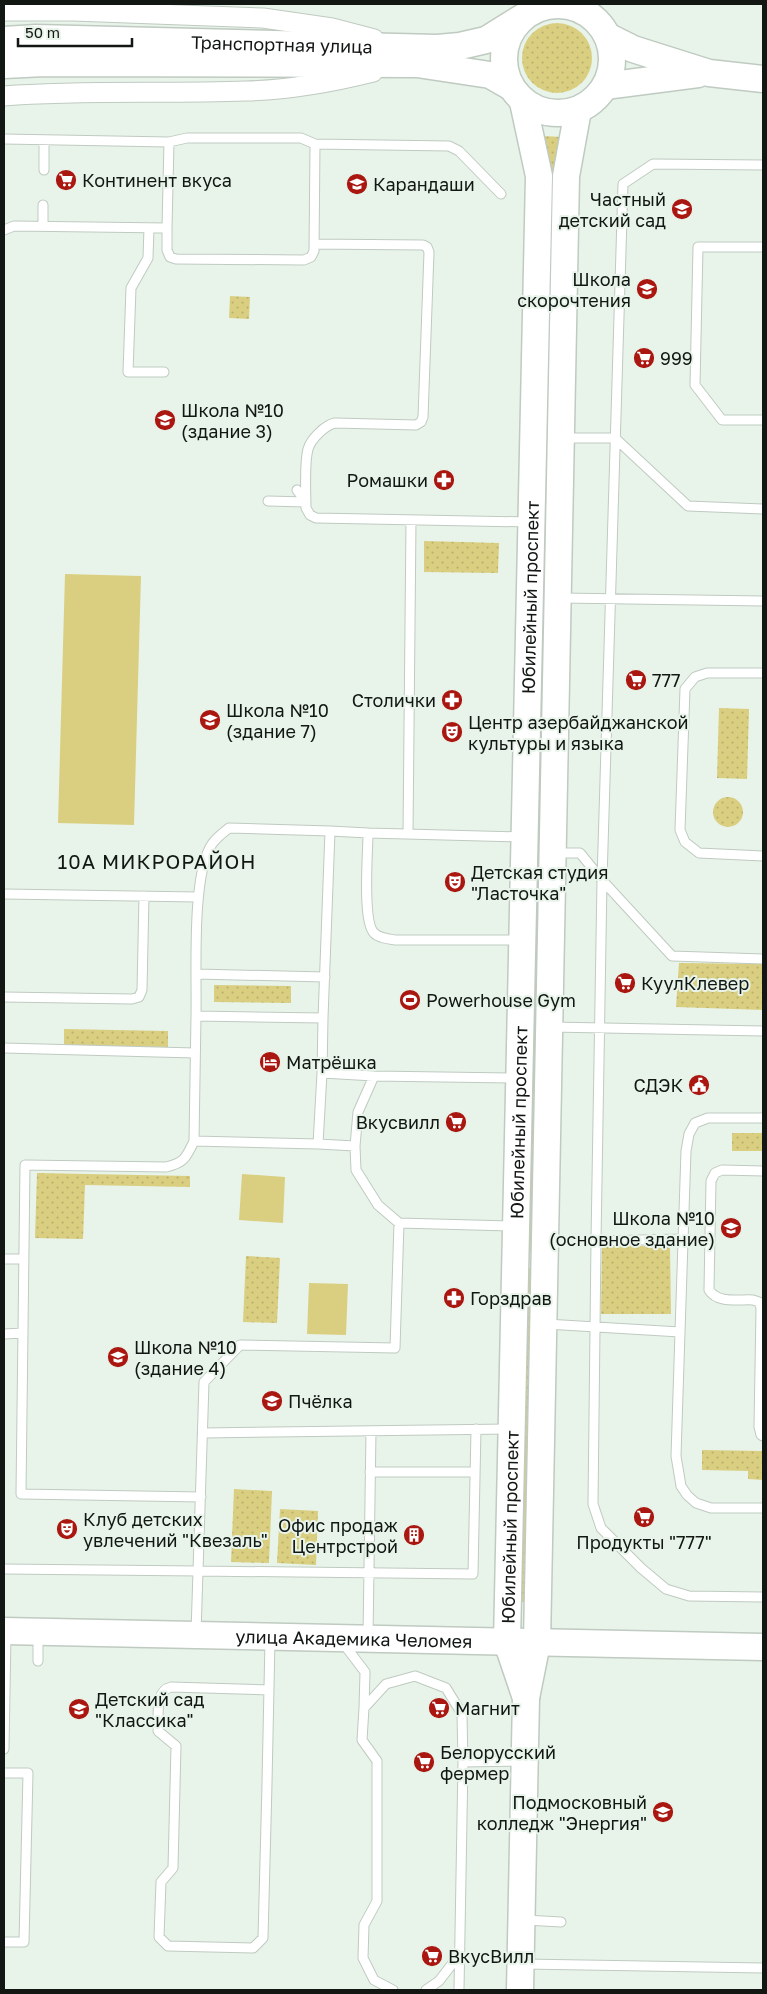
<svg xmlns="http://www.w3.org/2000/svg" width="767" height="1994" font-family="'Golos Text',sans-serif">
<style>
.green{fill:url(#green-dots)}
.pitch{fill:#dacf80}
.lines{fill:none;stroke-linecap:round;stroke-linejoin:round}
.lane-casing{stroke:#bfcac0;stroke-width:11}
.street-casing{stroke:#bfcac0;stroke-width:21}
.secondary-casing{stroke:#bfcac0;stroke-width:29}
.lane{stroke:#fff;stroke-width:9}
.street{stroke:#fff;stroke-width:19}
.secondary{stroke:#fff;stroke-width:26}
.labels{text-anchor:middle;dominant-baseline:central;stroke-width:4;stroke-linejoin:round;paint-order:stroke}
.street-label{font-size:18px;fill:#121713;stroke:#e8f4ea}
.poi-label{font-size:18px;fill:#121713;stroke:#e8f4ea;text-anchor:start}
.quarter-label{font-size:20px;letter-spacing:1px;fill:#121713;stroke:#e8f4ea}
</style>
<defs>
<pattern id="green-dots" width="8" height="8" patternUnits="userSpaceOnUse" patternTransform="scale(1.25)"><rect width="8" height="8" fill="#dacf80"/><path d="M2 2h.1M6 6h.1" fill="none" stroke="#bab16e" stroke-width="1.8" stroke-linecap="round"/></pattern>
</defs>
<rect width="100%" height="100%" fill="#e8f4ea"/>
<path class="green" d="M522 58a35 35 0 1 1 70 0a35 35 0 1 1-70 0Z
M543 136 562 137 555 162 548 539H542Z
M230 296 250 297 249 319 229 318Z
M424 541 499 543 498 573 424 572Z
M542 560H548L541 902H535Z
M719 708 749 709 747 779 717 778Z
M713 812a15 15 0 1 1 30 0a15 15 0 1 1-30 0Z
M534 915H541L534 1251H527Z
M679 963 763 964V1010L676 1007Z
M214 985 291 986V1003L214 1002Z
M64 1029 168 1031V1047L64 1045Z
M732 1133H763V1151H732Z
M37 1173 190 1176V1187L85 1185 83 1239 35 1238Z
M602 1246H670L671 1314H601Z
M246 1256 280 1258 277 1323 243 1322Z
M527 1268H534L526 1602H519Z
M702 1450 763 1451V1480L748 1479V1471L702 1470Z
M234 1489 272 1491 269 1563 231 1562Z
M280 1509 318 1511 316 1565 277 1563Z"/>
<path class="pitch" d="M65 574 141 576 134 825 58 823Z
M242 1174 285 1177 283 1223 239 1220Z
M309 1283 348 1284 346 1335 307 1334Z"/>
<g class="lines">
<g class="lane-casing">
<path id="lane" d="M4 139 169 142 187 138H301L315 144 449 146 459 151 501 194
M44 170V140
M43 226V205
M149 228 148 258 131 288 128 372H164
M167 228V250L170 257 176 259 304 260 311 257 314 251 315 144
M4 230 14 226 167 228 169 142
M314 244 423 245 427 247 429 252 423 417 421 422 416 425 335 423C325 425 311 439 308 449 304 464 306 492 306 508L310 515 316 518 529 522
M763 247H698L695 385 722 420H763
M564 438H615L688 506 763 509
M297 490 306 502
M268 501 306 502
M561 598 763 601
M763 673H707L695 677 685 689 680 830 685 842 699 853 763 856
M330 831 368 833
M408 834 411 520
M554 853H580L602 880 672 956 763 959
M4 894 198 897
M520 940H395C388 939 379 938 374 933 362 921 368 852 368 833L523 837
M197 974 325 977
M4 997 132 999 139 997 142 990 144 896
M196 1016C197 976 191 875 212 844 217 837 223 833 229 828L330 831 323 1018
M551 1027 763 1031
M4 1048 195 1053
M194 1141 318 1144 322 1073
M318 1144 355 1146
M763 1171 722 1170 715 1173 711 1181 709 1290C718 1304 739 1299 753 1300L759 1302 761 1308 759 1427 761 1435 763 1436
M399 1223 395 1348 240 1345 204 1382 198 1571 473 1574 476 1429
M513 1226 399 1223 378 1205 356 1170 355 1146 358 1112 374 1076 517 1078
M683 1239 596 1241 602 880 623 184 653 164 763 165
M596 1241 593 1504 601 1528 641 1568 666 1589 689 1596 763 1597
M4 1259H24
M546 1324 680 1332 676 1456 681 1486 687 1495 696 1503 711 1508H763
M680 1332 686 1151 689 1134 695 1123 708 1118H763
M4 1334 23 1333
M203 1433 509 1429
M370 1472H475
M201 1497 21 1494 25 1165 166 1167C184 1163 186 1158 194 1141L196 1016 323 1018 322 1073 374 1076
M4 1569 198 1571 196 1633
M368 1637 371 1431
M343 1643 365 1672 364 1708
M38 1661V1635
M269 1690 171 1687C154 1691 159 1717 158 1731L176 1746 173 1868 161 1882 159 1937 168 1946 253 1948 263 1938C266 1839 268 1739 270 1640
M4 1749 6 1634
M463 1762 523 1761
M4 1773H28L24 1942H4
M525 1920 561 1922
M524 1964 763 1968
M393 1990 374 1980 363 1958 364 1925 377 1901V1761L362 1740 364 1708 386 1684 415 1676 446 1688 462 1714 463 1762 459 1990
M426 1990 439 1981 459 1955"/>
</g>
<g class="street-casing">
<path id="street" d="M4 11H73L263 18 332 28 374 39
M4 96C84 90 165 94 246 91 288 90 333 82 373 72"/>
</g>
<g class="secondary-casing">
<g id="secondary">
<circle cx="558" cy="59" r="54"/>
<path d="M607 36 633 49 709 73 763 79"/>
<path id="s1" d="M4 40 36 38 437 48 460 46 486 40 523 17"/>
<path d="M4 65 45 63 417 64 490 75 511 87"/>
<path d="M605 86 698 74"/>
<path id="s2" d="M4 1631 763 1647"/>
<path d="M526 1698 537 1643 566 176 578 110"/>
<path id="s3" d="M520 1990 526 1698 507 1642 539 176 523 102"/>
</g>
</g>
<use href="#lane" class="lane"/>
<use href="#street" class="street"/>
<use href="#secondary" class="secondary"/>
</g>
<defs>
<g id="supermarket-disc" transform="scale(1.125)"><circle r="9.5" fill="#a91710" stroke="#e8f4ea"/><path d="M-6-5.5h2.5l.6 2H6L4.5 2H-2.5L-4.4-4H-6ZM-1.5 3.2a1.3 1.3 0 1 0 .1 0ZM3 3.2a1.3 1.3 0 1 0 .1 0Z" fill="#fff"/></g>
<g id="school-disc" transform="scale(1.125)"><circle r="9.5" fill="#a91710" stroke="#e8f4ea"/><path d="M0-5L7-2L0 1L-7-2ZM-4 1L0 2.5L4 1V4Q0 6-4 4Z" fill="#fff"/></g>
<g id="pharmacy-disc" transform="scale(1.125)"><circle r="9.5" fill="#a91710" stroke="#e8f4ea"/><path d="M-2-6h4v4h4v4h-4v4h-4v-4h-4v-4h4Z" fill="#fff"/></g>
<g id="theatre-disc" transform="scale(1.125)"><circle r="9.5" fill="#a91710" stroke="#e8f4ea"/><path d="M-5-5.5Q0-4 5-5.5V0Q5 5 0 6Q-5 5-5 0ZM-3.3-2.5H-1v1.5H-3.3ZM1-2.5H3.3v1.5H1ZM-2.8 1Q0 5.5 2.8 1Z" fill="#fff"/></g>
<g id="stadium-disc" transform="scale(1.125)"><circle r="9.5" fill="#a91710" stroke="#e8f4ea"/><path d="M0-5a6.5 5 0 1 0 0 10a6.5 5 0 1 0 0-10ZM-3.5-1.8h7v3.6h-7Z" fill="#fff"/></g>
<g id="hotel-disc" transform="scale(1.125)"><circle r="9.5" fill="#a91710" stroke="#e8f4ea"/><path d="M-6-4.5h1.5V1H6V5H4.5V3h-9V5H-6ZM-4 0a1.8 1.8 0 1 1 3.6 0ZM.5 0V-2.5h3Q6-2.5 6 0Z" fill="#fff"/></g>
<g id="civic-disc" transform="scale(1.125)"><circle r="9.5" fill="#a91710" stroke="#e8f4ea"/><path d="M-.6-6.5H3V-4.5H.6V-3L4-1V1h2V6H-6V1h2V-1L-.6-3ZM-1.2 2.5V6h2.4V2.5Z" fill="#fff"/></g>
<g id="building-disc" transform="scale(1.125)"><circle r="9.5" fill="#a91710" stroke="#e8f4ea"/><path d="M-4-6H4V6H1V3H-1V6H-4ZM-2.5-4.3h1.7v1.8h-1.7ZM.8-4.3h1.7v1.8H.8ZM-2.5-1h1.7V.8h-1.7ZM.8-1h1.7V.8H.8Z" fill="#fff"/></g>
<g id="university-disc" transform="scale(1.125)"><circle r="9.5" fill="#a91710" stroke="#e8f4ea"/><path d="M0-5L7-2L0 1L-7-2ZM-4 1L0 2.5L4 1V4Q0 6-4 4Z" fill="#fff"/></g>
</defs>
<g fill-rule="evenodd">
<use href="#supermarket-disc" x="66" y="180"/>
<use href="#school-disc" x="357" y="184"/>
<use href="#school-disc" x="682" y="209"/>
<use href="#school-disc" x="647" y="289"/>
<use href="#supermarket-disc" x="644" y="358"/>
<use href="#school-disc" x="165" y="420"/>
<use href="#pharmacy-disc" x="444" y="480"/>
<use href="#supermarket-disc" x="636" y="680"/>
<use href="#pharmacy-disc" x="452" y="700"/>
<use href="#school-disc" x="210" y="720"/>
<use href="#theatre-disc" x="452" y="732"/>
<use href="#theatre-disc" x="455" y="882"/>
<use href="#supermarket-disc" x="625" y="983"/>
<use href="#stadium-disc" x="410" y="1000"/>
<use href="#hotel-disc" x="270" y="1062"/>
<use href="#civic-disc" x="699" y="1085"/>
<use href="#supermarket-disc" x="456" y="1122"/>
<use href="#school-disc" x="731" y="1228"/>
<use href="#pharmacy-disc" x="454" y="1298"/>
<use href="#school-disc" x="118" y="1357"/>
<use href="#school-disc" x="272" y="1401"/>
<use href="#supermarket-disc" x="644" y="1517"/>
<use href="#theatre-disc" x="67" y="1529"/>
<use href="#building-disc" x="414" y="1535"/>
<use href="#supermarket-disc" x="439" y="1708"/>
<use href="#school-disc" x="79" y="1709"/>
<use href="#supermarket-disc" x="424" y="1762"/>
<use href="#university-disc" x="663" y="1812"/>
<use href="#supermarket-disc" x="432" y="1956"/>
</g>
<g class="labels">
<g class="street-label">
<text stroke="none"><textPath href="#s1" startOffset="278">Транспортная улица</textPath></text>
<text stroke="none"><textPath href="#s3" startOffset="1396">Юбилейный проспект</textPath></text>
<text stroke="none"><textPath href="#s3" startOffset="871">Юбилейный проспект</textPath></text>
<text stroke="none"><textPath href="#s3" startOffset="466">Юбилейный проспект</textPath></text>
<text stroke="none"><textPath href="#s2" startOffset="350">улица Академика Челомея</textPath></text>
</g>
<g class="poi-label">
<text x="82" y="180">Континент вкуса</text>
<text x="373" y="184">Карандаши</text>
<text x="666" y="199" text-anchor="end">Частный<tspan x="666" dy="21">детский сад</tspan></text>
<text x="631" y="279" text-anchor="end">Школа<tspan x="631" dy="21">скорочтения</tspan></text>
<text x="660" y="358">999</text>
<text x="181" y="410">Школа №10<tspan x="181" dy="21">(здание 3)</tspan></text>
<text x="428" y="480" text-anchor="end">Ромашки</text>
<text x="652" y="680">777</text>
<text x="436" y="700" text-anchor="end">Столички</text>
<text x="226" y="710">Школа №10<tspan x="226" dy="21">(здание 7)</tspan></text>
<text x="468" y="722">Центр азербайджанской<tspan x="468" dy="21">культуры и языка</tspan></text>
<text x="471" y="872">Детская студия<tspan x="471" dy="21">"Ласточка"</tspan></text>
<text x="641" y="983">КуулКлевер</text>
<text x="426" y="1000">Powerhouse Gym</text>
<text x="286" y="1062">Матрёшка</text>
<text x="683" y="1085" text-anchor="end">СДЭК</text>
<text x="440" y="1122" text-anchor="end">Вкусвилл</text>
<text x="715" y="1218" text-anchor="end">Школа №10<tspan x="715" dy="21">(основное здание)</tspan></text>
<text x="470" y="1298">Горздрав</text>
<text x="134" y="1347">Школа №10<tspan x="134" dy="21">(здание 4)</tspan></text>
<text x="288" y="1401">Пчёлка</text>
<text x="83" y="1519">Клуб детских<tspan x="83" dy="21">увлечений "Квезаль"</tspan></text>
<text x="398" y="1525" text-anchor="end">Офис продаж<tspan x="398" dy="21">Центрстрой</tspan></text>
<text x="644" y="1542" text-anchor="middle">Продукты "777"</text>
<text x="95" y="1699">Детский сад<tspan x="95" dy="21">"Классика"</tspan></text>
<text x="455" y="1708">Магнит</text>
<text x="440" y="1752">Белорусский<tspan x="440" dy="21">фермер</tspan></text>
<text x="647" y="1802" text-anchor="end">Подмосковный<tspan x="647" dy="21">колледж "Энергия"</tspan></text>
<text x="448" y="1956">ВкусВилл</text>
</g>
<g class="quarter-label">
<text x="157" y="861">10А МИКРОРАЙОН</text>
</g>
</g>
<rect width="767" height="1994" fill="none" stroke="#121713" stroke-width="10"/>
<path d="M18 38v8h114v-8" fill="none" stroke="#121713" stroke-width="2.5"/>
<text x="25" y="38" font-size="15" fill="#121713" stroke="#e8f4ea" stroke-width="4" paint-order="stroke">50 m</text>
</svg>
